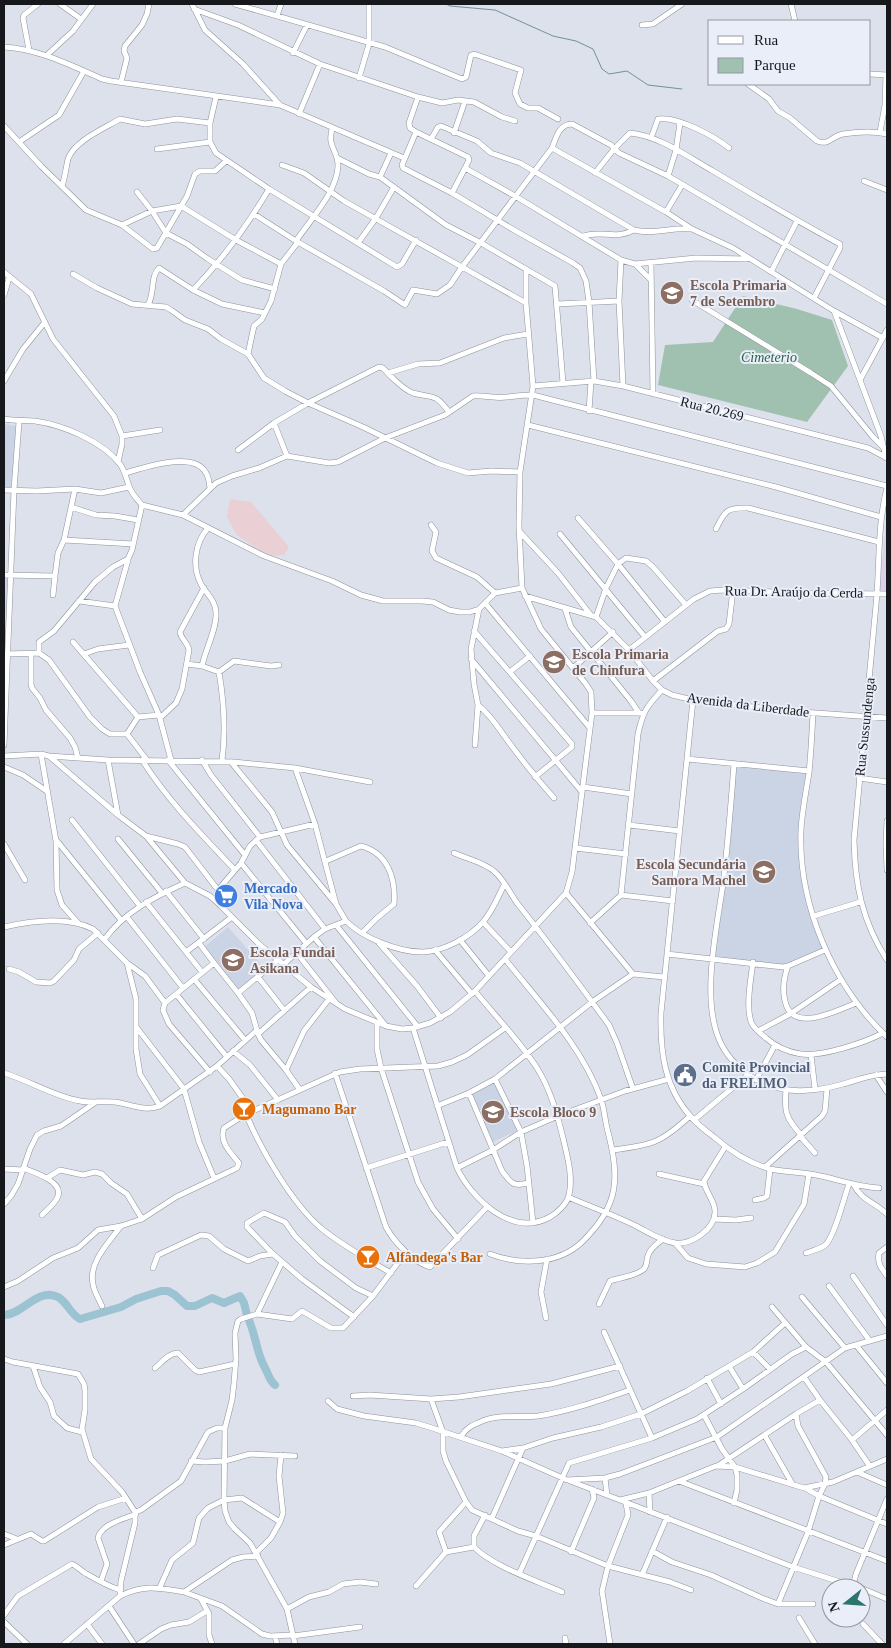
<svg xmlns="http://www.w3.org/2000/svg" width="891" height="1648" font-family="'Times New Roman',serif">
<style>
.commercial{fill:#eacfd4}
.built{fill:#cbd4e5}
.medical{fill:#dcd2e7}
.green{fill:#a1c1b0}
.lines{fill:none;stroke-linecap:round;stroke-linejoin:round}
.stream{stroke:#74909a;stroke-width:1}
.river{stroke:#9cc3d1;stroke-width:8}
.minor-casing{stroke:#8d929c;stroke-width:6}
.minor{stroke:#fff;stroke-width:5}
.labels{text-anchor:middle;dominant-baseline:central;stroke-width:4;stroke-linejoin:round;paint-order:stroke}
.education-label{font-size:14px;font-weight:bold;fill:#785e54;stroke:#e9eef9;text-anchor:start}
.park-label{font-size:14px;font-style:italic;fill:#276247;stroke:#e9eef9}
.street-label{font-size:14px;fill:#16181b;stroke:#e9eef9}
.shop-label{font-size:14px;font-weight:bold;fill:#366cbe;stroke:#e9eef9;text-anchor:start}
.service-label{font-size:14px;font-weight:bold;fill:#4e5e75;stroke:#e9eef9;text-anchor:start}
.food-label{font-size:14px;font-weight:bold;fill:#c56008;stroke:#e9eef9;text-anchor:start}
</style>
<rect width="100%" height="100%" fill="#dce1ec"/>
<path class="commercial" d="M230 499 251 502 289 547 284 555 268 556 237 535 227 517Z"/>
<path class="built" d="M4 424 17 426 11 488H4Z
M4 578H10L7 657H4Z
M737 764 808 771 802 830 805 886 824 949 788 966 715 959Z
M228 927 266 970 236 992 201 950Z
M496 1080 520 1129 489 1144 466 1095Z"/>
<path class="medical" d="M887 514V591H879Z"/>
<path class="green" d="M743 296 797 309 832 320 848 366 807 422 658 385 665 345 713 342Z"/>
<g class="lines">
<path class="stream" d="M446 4 450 6 495 10 553 36 576 41 593 49 602 69 609 74 627 71 648 85 682 89"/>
<path class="river" d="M4 1315C22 1315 38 1287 58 1297 68 1303 70 1314 80 1319L121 1307 136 1299 161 1291H168L175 1295 187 1306H195L212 1298 224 1303 240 1296 244 1303 247 1315
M248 1318C256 1335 256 1352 265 1368 269 1375 269 1380 275 1385"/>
<g class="minor-casing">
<path id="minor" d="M60 4 81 19
M192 4 205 30 243 64 280 105
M235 4 385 47 462 79 466 77 471 55 474 54 521 70 515 93 520 104 528 108H538L558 119
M791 4 795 21
M194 9 238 25 320 64 418 97 409 123 410 128 416 132
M277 16 281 4
M642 25 653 24 682 4
M4 47C39 49 70 65 102 79L111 81 280 105 404 158
M29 50 23 18 24 15 38 4
M293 53 307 25
M47 55 73 31 93 4
M870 74 887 75
M359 78 369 44V4
M121 82 127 58 124 51 125 46 142 25 147 14 149 4
M748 84 769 99 778 111 790 118 817 141C830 146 831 136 843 134 857 132 873 131 887 134
M216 97 210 123V142L216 153 269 189 397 267 402 264 416 240
M418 97 442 103 458 100 474 102 502 117 515 121
M299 114 320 64
M4 126 41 166 86 210 122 225 153 249 157 248 187 196 195 174 200 171H215L226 161
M880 132 885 105 886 75
M454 133 465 101
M651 138 658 119C677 116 714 136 729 148
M431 139 438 127 441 126 477 141 491 153 520 163 634 230C652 235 672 227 691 229
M19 142 59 115 84 71
M552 148 666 212 692 229 733 248 834 311 883 338
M157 149 210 142
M391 153 380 177 446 225 481 243 555 286 563 383
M337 158 369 174 380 177
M282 165 304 173 344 201 462 267 552 148C556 138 559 124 572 124L611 145 619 153 668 176 887 304
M595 173 614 149 630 133C660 136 688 157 713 171 755 196 797 221 840 244V248L814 298
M668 176 676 150 680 123
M864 181 887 190
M62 186C65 177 66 168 68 159 74 141 105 128 120 119L145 124 177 119 210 123
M137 192 152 211 166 233 187 244 208 259 242 280 275 289
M452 193 465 168
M666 212 682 185
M254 214 296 241 384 291 405 305 413 290 437 294 450 285 462 267 526 303
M122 225 152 211 181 206 236 240 281 264
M583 236C603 230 615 240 634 230
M296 241C310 220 337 192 338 166 338 149 327 148 332 129
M358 243 376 218 394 187
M621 260 619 301 623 386
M651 263 653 394
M635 264 650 279
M4 272 31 294 53 339 114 416 122 436V444L118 462
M771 272 797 221
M73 274 97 288 132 304 166 307 171 310 185 320 208 329 221 339 248 354 264 378 285 391 308 403 363 427 437 463 468 473 491 471 520 472
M193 290C223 259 247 226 269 189
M4 295 9 278
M692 300 811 373 831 386 873 437 884 448
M557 304 619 301
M148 305C155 293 150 277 159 268L193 290 222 304 265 313
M834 311 881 436 886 458
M248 354 254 326 262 319 271 301 281 264 298 242
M388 373 418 364 440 363 504 338 528 334
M860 380 887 330
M4 381 23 349 45 322
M594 381 589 302 586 281 580 268 573 263 514 230 452 193 403 168 402 165 416 132 468 157 469 160 465 168 515 196 621 260 635 264 696 258 747 259
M533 386 594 381 623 386 868 448 887 458
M589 411 591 381
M4 419C15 421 24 420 35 421 63 425 102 441 120 464 125 471 126 478 129 486 131 493 137 499 142 505L132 550 128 559 113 567 95 582 54 631 39 642V653L7 654
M274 423 287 456
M528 425 776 487 881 517
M122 436 160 430
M238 450 274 423 308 403 379 367 383 368C389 375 404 390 413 393 434 399 434 392 449 412
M125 473C144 468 194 450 206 473 209 477 209 483 210 488
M887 488C877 526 880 566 876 605 869 683 861 762 854 840 855 885 862 921 887 960
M4 490 37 491 75 489 101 493 129 487
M142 505 183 515 264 556 332 581 361 595 383 601H422L433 602 449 610 460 612H470L479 609 495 593 522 588
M71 507 96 515 115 516 138 520
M183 515 216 483 232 476 259 468 287 456 329 463 338 462 385 438 445 415 473 396C480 395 486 397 493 397 506 399 519 394 533 395L887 486
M578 518 618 564 626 558 646 561 653 567 686 605
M431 525 436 532 432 551 436 558 477 577 495 593
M716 529C725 510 728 507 748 508L879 542
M519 531 558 573 590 614
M560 534 645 637
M64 540 75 489
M128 560 115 606 140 672 159 715 171 760
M4 575 55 576 58 553 64 540 133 544
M53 595 55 576
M525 596 596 617 629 650 653 681 662 690 672 695 693 700 788 711 887 718
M79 601 115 606
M485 603 590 728
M565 609 571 627 631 701 639 713
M596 617 606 588 618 564 665 622
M474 631 572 744V747L535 777
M73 642 138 717
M629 650 694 599 710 591 723 590 804 593 887 594
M39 653 49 660 90 717 102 729 110 734H127L147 760
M31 654V684L32 688 40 698 46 710 70 738 75 747 78 758
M84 654 98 649 129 645
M471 659 582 792
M187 664 202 666 219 672 234 661 271 666 279 665
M202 666C205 650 217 629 216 613 216 602 208 595 202 586 191 567 195 543 208 528
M573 668 613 632
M511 671 530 656
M219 672C224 702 226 731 222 761
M653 681 718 631 726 629 729 624 733 590
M693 700 661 1013C660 1051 664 1087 691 1117 697 1124 706 1131 714 1137 730 1151 749 1163 770 1169 784 1172 801 1172 816 1175 837 1179 857 1187 879 1188
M478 705C493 717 500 731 511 745 524 763 539 781 554 798
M592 713H641
M813 713C812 733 811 753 809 773 806 792 802 811 801 830 798 905 833 986 887 1037
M160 718 176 703 182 689 189 650C188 643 181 639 180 632L204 588
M127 734 138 717 159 715
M4 745 14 490 19 422
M475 745 478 705 474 684 471 649 479 609
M41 754 56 841 57 890 62 905 78 923
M4 756 41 754 49 756 118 815 146 836 185 883 210 896 220 905 260 945 311 987 345 1009 386 1026 402 1029 413 1028 430 1023 450 1012 475 991 566 893 572 872 592 713 591 692 586 684 541 629 522 588 519 526 520 472 533 386 526 303V271
M49 756 108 760 234 762 295 768 370 782
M687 759 809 771
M108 760 118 815
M142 760C168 801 202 835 235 870
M168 760 245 855
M202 760 211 775 260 837
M231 762 272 812 287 845 336 904
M734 764C731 804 728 844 723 884 717 926 704 986 715 1027 723 1060 751 1083 783 1089 801 1093 827 1089 843 1084 858 1080 872 1074 887 1074
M4 767 23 775 48 792
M295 768 315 824 336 904 346 921
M859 778 887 782
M583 787 632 794
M72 820 140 906
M887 821 886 843 887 870
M629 825 680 831
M146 836 178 844 185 847 218 890 220 905
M118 839 162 893
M256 840 325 929
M57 841 121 920
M4 844 25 880
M575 848 626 854
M454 853C467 859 484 862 495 872 504 880 510 893 517 903 549 943 579 984 609 1025L617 1043 633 1089
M326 861 361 846C388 853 396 879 394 904L377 918 362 933
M241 863 306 943
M218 890 241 863 250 846 260 837 315 824
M166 891 204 939
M566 893 633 974 664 977
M621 895 638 734C643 711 647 706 662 690
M146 902 202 972
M814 916 860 902
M127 917 183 988
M483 922 511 952
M590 923 621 895 673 901
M336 925 418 1027
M4 927C30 921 68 916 93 929L127 963 136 999V1049L140 1074 160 1106
M314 937 386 1026
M104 940C124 912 154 897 185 883
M460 940 489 976
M199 943 214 963
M379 943 417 986 441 1018
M435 950 472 994
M186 952 232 917
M296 952 336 1003
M667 954 783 967 788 966 825 950
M753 962C751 978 745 1009 752 1024 755 1029 761 1034 766 1038 775 1046 788 1052 801 1054 821 1057 864 1043 883 1033
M127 963 145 976 165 1003
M284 964 314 937 325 929 346 921C363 938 398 952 422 952 443 952 470 937 483 922 492 912 498 897 504 885
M788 966C784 977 782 989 785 1001 792 1034 836 1011 856 1003
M9 969 19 972 36 982 50 983 54 981 74 960 79 949 98 933
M258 977 284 1010
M194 979 245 1040
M238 993 252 1013 258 1034 261 1040 286 1070 300 1090
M176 994 227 1057
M377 1023V1049L381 1068 418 1182 433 1209 458 1239
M137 1028 184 1089 199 1142 214 1178
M413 1028 457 1168 493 1150 521 1132 558 1116 625 1091 669 1079
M758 1031 790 1014 840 980
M258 1034 311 987
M233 1051 250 1065 278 1100
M811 1055 815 1089
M217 1066 257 1030
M286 1070 304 1031 329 999
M210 1072 169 1024 163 1010 165 1003 214 963 238 993 278 960
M4 1073C30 1081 53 1096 80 1101 91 1103 103 1101 115 1102 130 1104 145 1112 160 1106L217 1066 229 1079 252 1111
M335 1073 386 1227C394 1242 413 1262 430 1267L487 1207
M876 1075 887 1092
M495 1079 521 1132 527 1166 533 1223
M756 1080 775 1045
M786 1090C784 1112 786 1118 801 1135
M469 1093 502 1171C511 1183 513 1187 528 1183
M437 1106 469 1093 495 1079 592 1002 633 974
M694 1120 748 1075
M800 1136 815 1153
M613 1150C652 1145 661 1143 690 1116
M765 1167 822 1116 825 1111 827 1089
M23 1168C33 1172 63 1181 58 1196 56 1203 47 1210 42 1215
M366 1168 448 1142
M457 1168C472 1199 512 1238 550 1217 557 1213 567 1204 569 1195 573 1178 568 1159 564 1142 558 1117 551 1090 537 1068 519 1040 495 1016 475 991
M4 1169 23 1170
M659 1174 704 1184
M47 1178 60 1170 83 1175 95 1172 102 1174 111 1183 127 1194 142 1219
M854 1185C861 1200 876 1203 887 1214
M568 1197C591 1207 614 1215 636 1226 648 1232 661 1241 675 1243 691 1245 714 1230 715 1213 716 1201 705 1193 704 1181L725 1147
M755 1200 764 1198 767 1196 770 1169
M4 1204 11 1196 18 1184 30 1149 37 1135 44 1131 61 1126 96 1102
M714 1219 736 1220 751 1218
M675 1243 688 1258 706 1264 745 1267 757 1263 775 1252 804 1204 809 1174
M887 1247 879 1253C877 1263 881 1268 887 1276
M806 1253C812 1251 819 1249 824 1246 834 1240 844 1197 849 1184
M490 1254C519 1265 558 1265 582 1242 620 1205 620 1178 607 1128 605 1119 604 1108 601 1099 582 1046 539 1002 505 959
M282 1262 257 1314 241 1319 238 1321 235 1333 236 1358 234 1383 232 1400 225 1428 224 1500 225 1511 229 1522 235 1529 250 1543 287 1609 295 1644
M153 1268 158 1255 201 1235 209 1236 224 1249 248 1261 260 1256 273 1254
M391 1273C367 1259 343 1246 322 1229 293 1205 261 1150 246 1114L340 1072 360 1069 438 1066 452 1062 467 1055 505 1028
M853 1276 887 1325
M829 1286 870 1341
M4 1287 18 1281 53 1258 78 1248 98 1230 121 1226 142 1219 176 1197 237 1168 239 1163C230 1152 219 1142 224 1128L246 1114
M802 1297 845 1348
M599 1304 610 1281C620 1277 635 1277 644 1269 648 1264 646 1258 649 1253 652 1247 658 1243 663 1239
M102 1306C99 1299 94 1292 93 1284 88 1263 109 1242 121 1226
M772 1307 806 1347
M257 1314 292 1319 302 1311 331 1328H343L373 1296 406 1252
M354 1317 302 1279 273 1254 247 1227V1223L264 1213 285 1222 295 1236 320 1261 356 1288 373 1296
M546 1318 541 1292 547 1259
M604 1332 652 1438
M856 1345 887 1383
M753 1352 770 1369
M4 1359 13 1362 78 1374 84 1384 85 1390V1410L82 1429 91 1459 122 1492 135 1512V1523L121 1581 120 1596
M33 1366 40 1387 50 1402 54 1416 67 1428 82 1432
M729 1366 743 1389
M155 1368C162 1362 169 1353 178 1353L195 1370 199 1372 235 1364
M804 1377 820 1400
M707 1378 721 1404
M353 1396 370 1395 431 1399 459 1397 551 1384 620 1366
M431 1399 443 1432V1451L446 1461 466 1502 472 1510 518 1531 536 1536 608 1566 670 1582 691 1590
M328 1401 337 1409 364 1416 416 1423 429 1427 502 1451 567 1480 605 1478 620 1474 717 1437 845 1348 887 1336
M704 1415 722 1449 735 1467 737 1475V1490L734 1503
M765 1436 793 1485
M461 1437C466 1427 475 1424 485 1420 501 1414 521 1418 538 1416 570 1411 601 1400 630 1390
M852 1440 887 1410
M502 1451 523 1448
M191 1461 205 1462 225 1461 250 1454 295 1456
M719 1465 796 1414
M857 1472 887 1485
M605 1478 607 1495
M570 1481 620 1500 649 1493 716 1466 735 1467 804 1488 833 1482 887 1459
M679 1481 887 1561
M805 1488 819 1496 887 1524
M649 1493 650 1512
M620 1500 793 1567 853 1586 856 1574 887 1499
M135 1512 141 1510 181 1481 208 1432 217 1428H225
M485 1515 474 1536V1547C492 1566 537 1581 562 1592
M492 1518 523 1448 553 1438 601 1427 641 1414 687 1391 753 1352 785 1323
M4 1534 17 1539
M4 1545 31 1534 42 1541H44L98 1507 126 1498
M652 1551 672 1562 711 1575 762 1598 778 1604H813
M446 1552 439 1532 466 1502
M571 1552 594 1498 592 1489
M256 1553 271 1538 280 1522 283 1513 279 1476 281 1455
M519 1574 569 1463 652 1438 697 1419 743 1389 792 1354 806 1347 826 1362 887 1435
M642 1575 667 1517
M101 1581 107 1564 98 1538C101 1524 124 1519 136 1514
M416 1586 446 1552 474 1547
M160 1587 172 1560 193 1543 199 1518 208 1508 224 1500 242 1498 280 1522
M861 1588 887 1599
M184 1592 222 1606 262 1634 270 1636 293 1635
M201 1599 209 1614V1635L212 1644
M778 1604 808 1532 819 1496 825 1484 826 1477 798 1426 796 1414 820 1400 852 1440 869 1465
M109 1606 134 1644
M287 1609 309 1597 329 1592 343 1584 360 1582 376 1584
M4 1615 18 1596 72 1564C77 1566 80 1570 85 1573 97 1580 107 1586 120 1590
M799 1618 815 1644
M4 1622 27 1644
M87 1624 102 1644
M863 1624 882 1644
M275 1636 277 1644
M293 1636 360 1627
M565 1638 566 1644
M64 1644 120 1596C145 1584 159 1588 184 1592L232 1560 243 1557 258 1556
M139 1644 161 1629 171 1625 189 1622 207 1611
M610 1644 602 1591 608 1566 628 1515 626 1503"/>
</g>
<use href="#minor" class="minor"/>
</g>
<defs>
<g id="school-disc" transform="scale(1.25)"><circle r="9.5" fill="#8d6e63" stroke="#e9eef9"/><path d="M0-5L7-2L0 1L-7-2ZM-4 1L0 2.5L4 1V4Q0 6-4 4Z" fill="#fff"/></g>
<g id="supermarket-disc" transform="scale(1.25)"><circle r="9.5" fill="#3f7fe0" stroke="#e9eef9"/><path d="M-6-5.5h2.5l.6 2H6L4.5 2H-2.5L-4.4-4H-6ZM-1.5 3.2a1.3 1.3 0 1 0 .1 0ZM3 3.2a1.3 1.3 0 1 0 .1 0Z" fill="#fff"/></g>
<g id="civic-disc" transform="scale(1.25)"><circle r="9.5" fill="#5c6f8a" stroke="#e9eef9"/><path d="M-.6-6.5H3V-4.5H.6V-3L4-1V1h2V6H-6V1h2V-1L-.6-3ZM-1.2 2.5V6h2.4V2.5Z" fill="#fff"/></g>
<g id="bar-disc" transform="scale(1.25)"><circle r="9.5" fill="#e8710a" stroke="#e9eef9"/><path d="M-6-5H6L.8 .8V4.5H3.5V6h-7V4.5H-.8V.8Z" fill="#fff"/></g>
</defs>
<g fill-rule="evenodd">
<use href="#school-disc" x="672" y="293"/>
<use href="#school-disc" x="554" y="662"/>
<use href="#school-disc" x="764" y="872"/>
<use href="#supermarket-disc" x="226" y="896"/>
<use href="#school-disc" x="233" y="960"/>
<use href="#civic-disc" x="685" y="1075"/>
<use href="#bar-disc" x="244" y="1109"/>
<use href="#school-disc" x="493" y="1112"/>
<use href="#bar-disc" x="368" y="1257"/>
</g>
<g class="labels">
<g class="education-label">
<text x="690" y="285">Escola Primaria<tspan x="690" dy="16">7 de Setembro</tspan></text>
<text x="572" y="654">Escola Primaria<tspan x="572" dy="16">de Chinfura</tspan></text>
<text x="746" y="864" text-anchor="end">Escola Secundária<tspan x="746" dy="16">Samora Machel</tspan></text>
<text x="250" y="952">Escola Fundai<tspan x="250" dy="16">Asikana</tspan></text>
<text x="510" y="1112">Escola Bloco 9</text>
</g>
<g class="park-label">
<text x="769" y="357">Cimeterio</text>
</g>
<g class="street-label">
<text transform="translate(712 409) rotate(14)">Rua 20.269</text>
<text transform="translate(794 592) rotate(1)">Rua Dr. Araújo da Cerda</text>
<text transform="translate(748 705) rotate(7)">Avenida da Liberdade</text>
<text transform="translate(865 727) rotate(-84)">Rua Sussundenga</text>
</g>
<g class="shop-label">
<text x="244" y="888">Mercado<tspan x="244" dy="16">Vila Nova</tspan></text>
</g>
<g class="service-label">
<text x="702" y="1067">Comitê Provincial<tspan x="702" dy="16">da FRELIMO</tspan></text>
</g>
<g class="food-label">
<text x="262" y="1109">Magumano Bar</text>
<text x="386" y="1257">Alfândega's Bar</text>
</g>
</g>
<rect width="891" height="1648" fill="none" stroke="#16181b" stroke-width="10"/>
<rect x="708" y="20" width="162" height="65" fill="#e9eef9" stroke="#9598a0"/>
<rect x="718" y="36" width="25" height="8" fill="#ffffff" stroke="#9598a0"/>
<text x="754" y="45" font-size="15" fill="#16181b">Rua</text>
<rect x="718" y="58" width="25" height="15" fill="#a1c1b0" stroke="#9598a0"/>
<text x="754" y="70" font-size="15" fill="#16181b">Parque</text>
<g transform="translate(846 1603) rotate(253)"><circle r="24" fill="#e9eef9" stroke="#9598a0"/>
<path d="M0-4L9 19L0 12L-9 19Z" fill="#2b7470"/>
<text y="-8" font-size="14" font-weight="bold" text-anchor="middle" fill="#16181b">N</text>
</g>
</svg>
